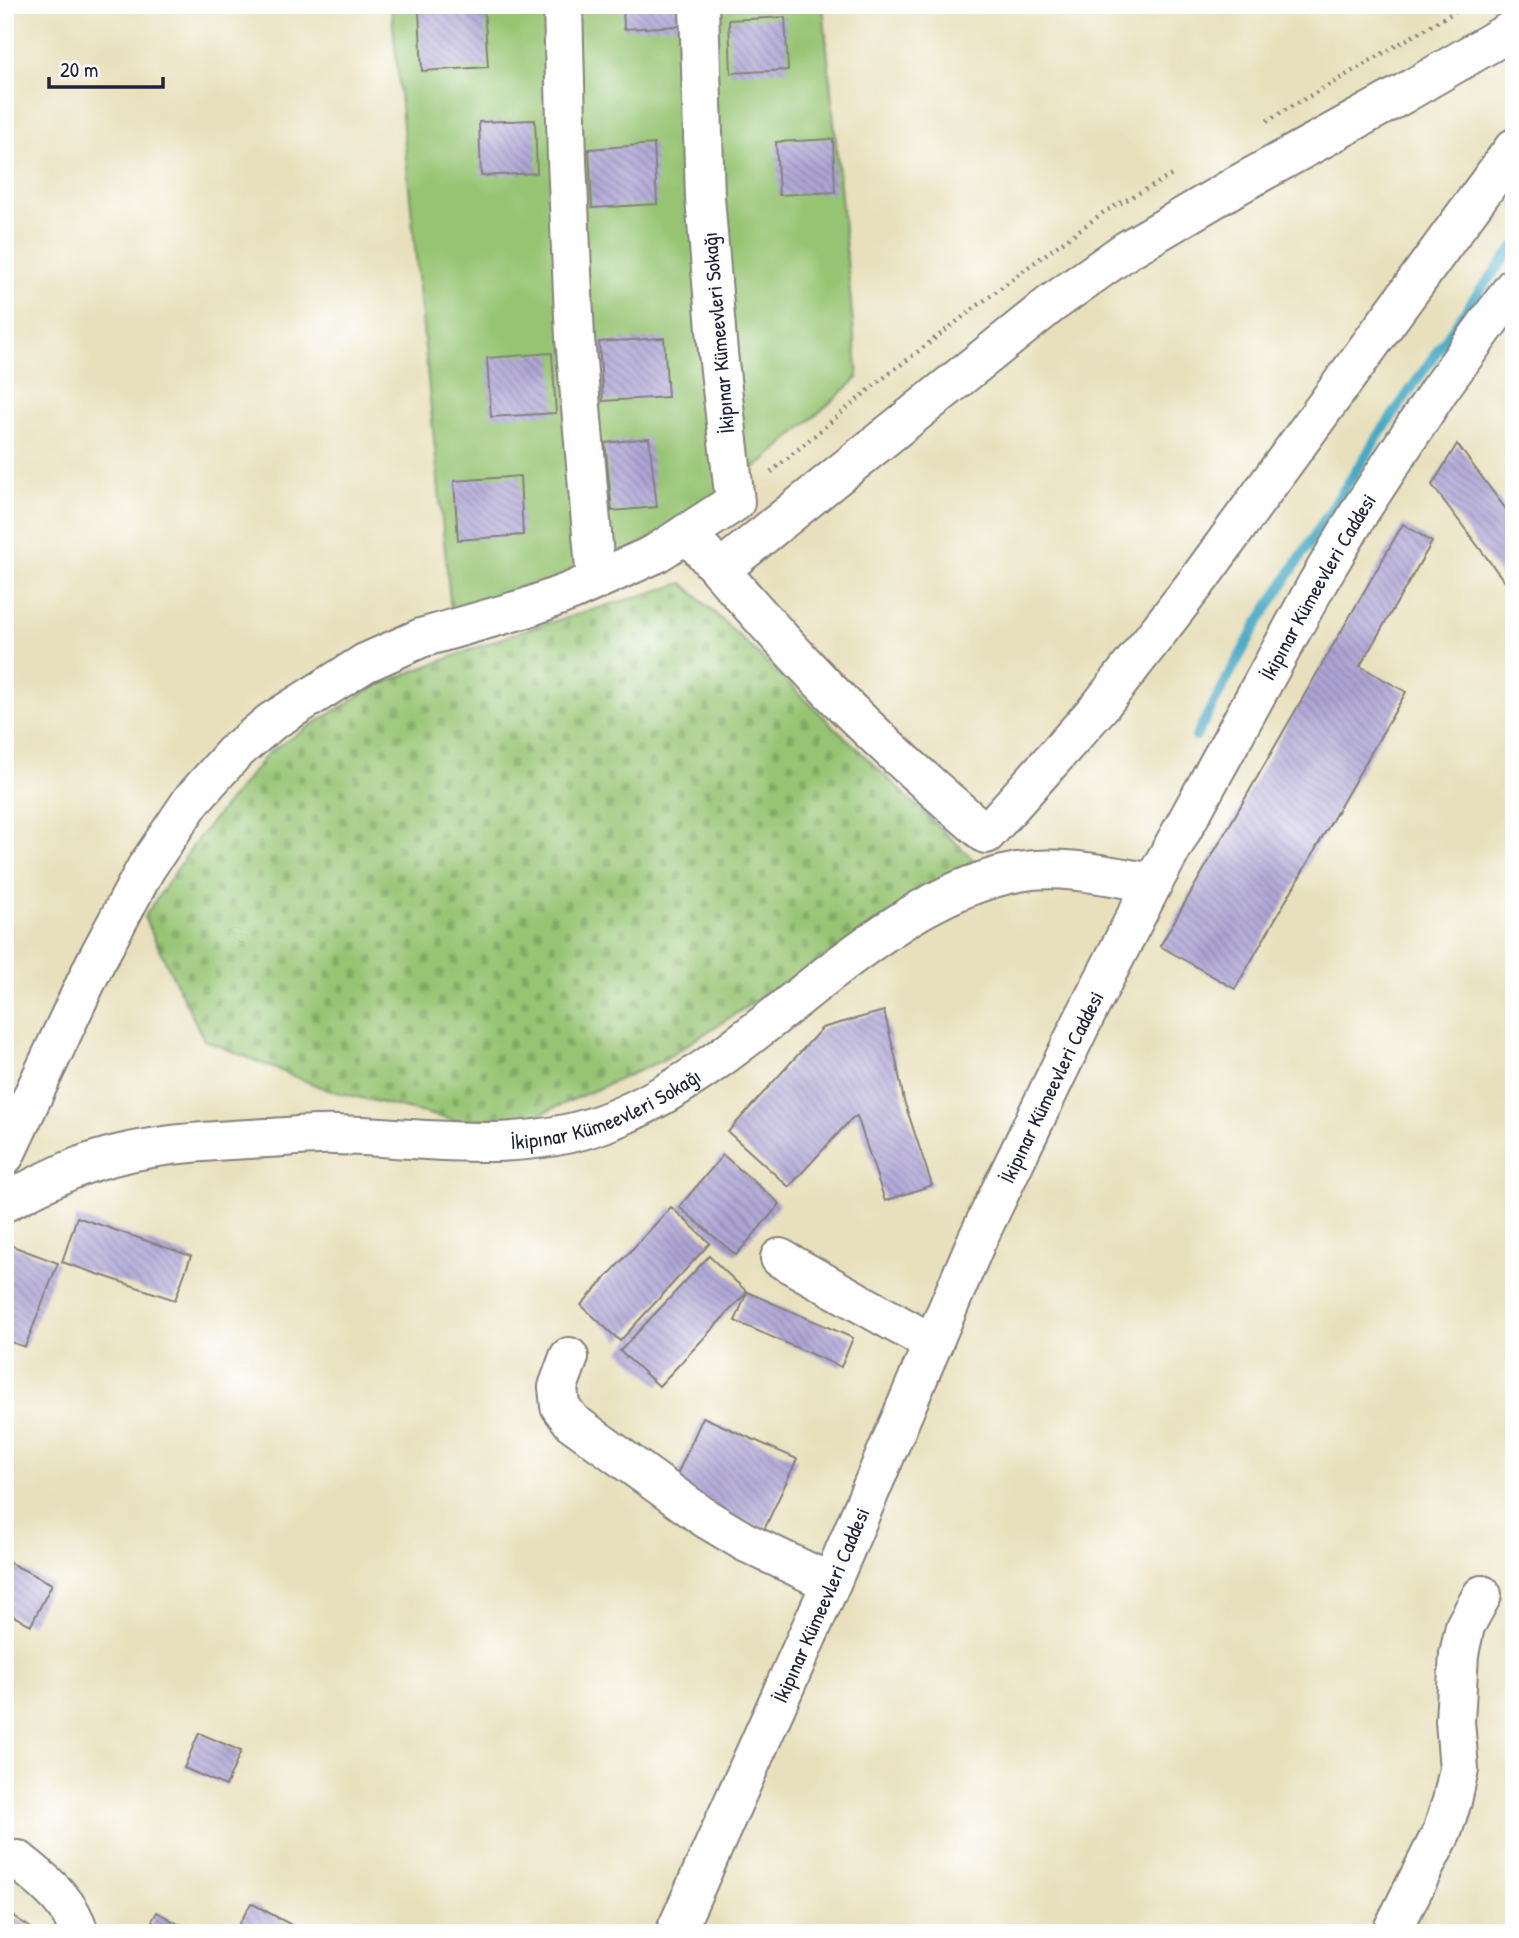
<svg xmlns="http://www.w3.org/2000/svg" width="1519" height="1938" font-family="'Patrick Hand',sans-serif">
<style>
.cemetery{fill:url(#cemetery-stones);stroke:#5c7356;stroke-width:2}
.green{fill:#96c472;stroke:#5c7356;stroke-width:2}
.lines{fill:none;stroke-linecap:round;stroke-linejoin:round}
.stream{stroke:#45a9c5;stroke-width:10}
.building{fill:url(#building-back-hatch)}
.minor-casing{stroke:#85817c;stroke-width:42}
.path{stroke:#85817c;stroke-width:4.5;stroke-dasharray:2 5;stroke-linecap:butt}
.minor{stroke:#fff;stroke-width:38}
.labels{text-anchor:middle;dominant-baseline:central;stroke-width:6;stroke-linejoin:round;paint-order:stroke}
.street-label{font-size:21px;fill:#22223b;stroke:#fff}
</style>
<defs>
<pattern id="cemetery-stones" width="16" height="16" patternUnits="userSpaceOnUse" patternTransform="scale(1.75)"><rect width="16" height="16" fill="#96c472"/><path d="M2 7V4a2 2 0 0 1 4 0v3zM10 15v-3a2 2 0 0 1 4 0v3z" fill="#81a864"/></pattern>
<pattern id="building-back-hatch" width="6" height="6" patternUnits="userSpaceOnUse" patternTransform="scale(1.75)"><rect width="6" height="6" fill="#ada4d4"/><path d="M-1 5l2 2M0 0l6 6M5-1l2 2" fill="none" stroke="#8c85ad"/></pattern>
</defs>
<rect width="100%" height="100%" fill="#fff"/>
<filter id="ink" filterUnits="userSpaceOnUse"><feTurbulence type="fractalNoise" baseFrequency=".0143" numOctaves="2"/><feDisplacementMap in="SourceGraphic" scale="14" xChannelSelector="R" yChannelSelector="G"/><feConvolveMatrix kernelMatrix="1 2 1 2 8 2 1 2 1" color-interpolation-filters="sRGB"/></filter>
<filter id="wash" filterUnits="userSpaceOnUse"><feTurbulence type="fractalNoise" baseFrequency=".00686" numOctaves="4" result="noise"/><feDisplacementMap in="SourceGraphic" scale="28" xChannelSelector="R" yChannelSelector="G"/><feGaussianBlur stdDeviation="1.57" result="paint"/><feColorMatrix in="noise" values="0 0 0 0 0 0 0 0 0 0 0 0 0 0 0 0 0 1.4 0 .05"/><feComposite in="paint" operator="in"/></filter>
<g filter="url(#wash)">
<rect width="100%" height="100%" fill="#e8e0bc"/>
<path class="cemetery" d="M683 583 975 861 663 1060 538 1115 457 1121 328 1090 204 1040 144 917 199 837 270 751 377 685 521 631Z"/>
<path class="green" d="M391 5H823L858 378 765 460 702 510 615 558 535 590 451 611Z"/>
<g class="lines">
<path class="stream" d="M1196 736 1256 626 1381 432 1474 298 1514 247"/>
</g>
<g id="blocks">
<path class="building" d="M623 5H679L680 26 624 29Z
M484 7 488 67 422 71 419 11Z
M785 17 788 70 731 73 729 20Z
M535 120 537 173 481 176 479 122Z
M833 139 835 192 779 195 776 142Z
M654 144 657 204 592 208 589 149Z
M664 338 668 397 603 401 599 342Z
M552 353 556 413 491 417 487 358Z
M649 438 657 507 612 511 605 443Z
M1457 444 1514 520V594L1432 485Z
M520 476 523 535 458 540 454 481Z
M1403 524 1432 542 1360 666 1406 692 1235 989 1160 946Z
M884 1011 896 1060 904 1101 932 1185 885 1201 857 1116 852 1118 789 1187 728 1132 822 1028Z
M723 1155 780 1204 736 1255 679 1207Z
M671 1207 710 1243 620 1341 581 1305Z
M77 1217 191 1256 175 1300 62 1262Z
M7 1244 58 1263 25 1347 5 1340V1249Z
M709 1256 747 1292 659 1386 620 1351Z
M747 1292 853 1338 841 1367 735 1321Z
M703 1417 797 1459 764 1530 671 1488Z
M6 1561 52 1584 31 1625 5 1612Z
M199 1733 241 1751 226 1786 184 1768Z
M251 1903 295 1927 292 1933H234Z
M5 1911 39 1933H5Z
M157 1912 194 1933H145Z"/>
</g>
</g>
<g filter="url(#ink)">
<use href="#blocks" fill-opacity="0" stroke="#85817c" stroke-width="2"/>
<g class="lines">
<g class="minor-casing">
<g id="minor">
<path d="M563 5 567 160 575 338 596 580"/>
<path d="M687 533C727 578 767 625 809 669 864 728 925 782 986 834L1101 705 1196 583 1514 148"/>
<path d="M720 570 1051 304 1127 250 1234 187 1403 94 1514 29"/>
<path d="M5 1155 95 963 146 868 192 800 234 753 271 722 365 663 421 638 526 608 572 591 655 554 735 502 718 353 705 198 699 5"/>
<path id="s1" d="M5 1202C29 1190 53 1177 78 1167 138 1144 205 1141 268 1138 290 1137 313 1134 336 1135 425 1137 514 1155 601 1124 688 1092 760 1027 833 970 888 928 948 885 1018 872 1062 864 1109 876 1153 883"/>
<path d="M780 1258 933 1344"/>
<path d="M569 1357 558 1387 560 1406 572 1422 705 1518 745 1542 831 1583"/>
<path d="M18 1860C43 1881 70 1900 79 1933"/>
<path id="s2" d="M675 1933 831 1583 976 1242 1081 1024 1153 883 1317 584 1362 508 1439 390 1514 287"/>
<path d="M1391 1933 1442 1832 1452 1801 1459 1769 1455 1721 1459 1654 1465 1626 1482 1595"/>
</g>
</g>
<path class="path" d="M1267 121 1466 5
M771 472 877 383 1020 273 1104 212 1174 174"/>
<use href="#minor" class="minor"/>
</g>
</g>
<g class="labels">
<g class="street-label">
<text transform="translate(718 333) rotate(-95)">İkipınar Kümeevleri Sokağı</text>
<text stroke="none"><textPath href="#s2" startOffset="1493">İkipınar Kümeevleri Caddesi</textPath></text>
<text stroke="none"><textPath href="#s2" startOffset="926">İkipınar Kümeevleri Caddesi</textPath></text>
<text stroke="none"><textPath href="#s1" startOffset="618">İkipınar Kümeevleri Sokağı</textPath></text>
<text stroke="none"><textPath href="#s2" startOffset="359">İkipınar Kümeevleri Caddesi</textPath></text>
</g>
</g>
<rect width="1519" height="1938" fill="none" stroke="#fff" stroke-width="28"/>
<path d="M49 77v10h114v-10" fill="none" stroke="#22223b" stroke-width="3.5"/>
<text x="60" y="77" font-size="21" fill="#22223b" stroke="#ffffff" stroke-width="5" paint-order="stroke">20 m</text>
</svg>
